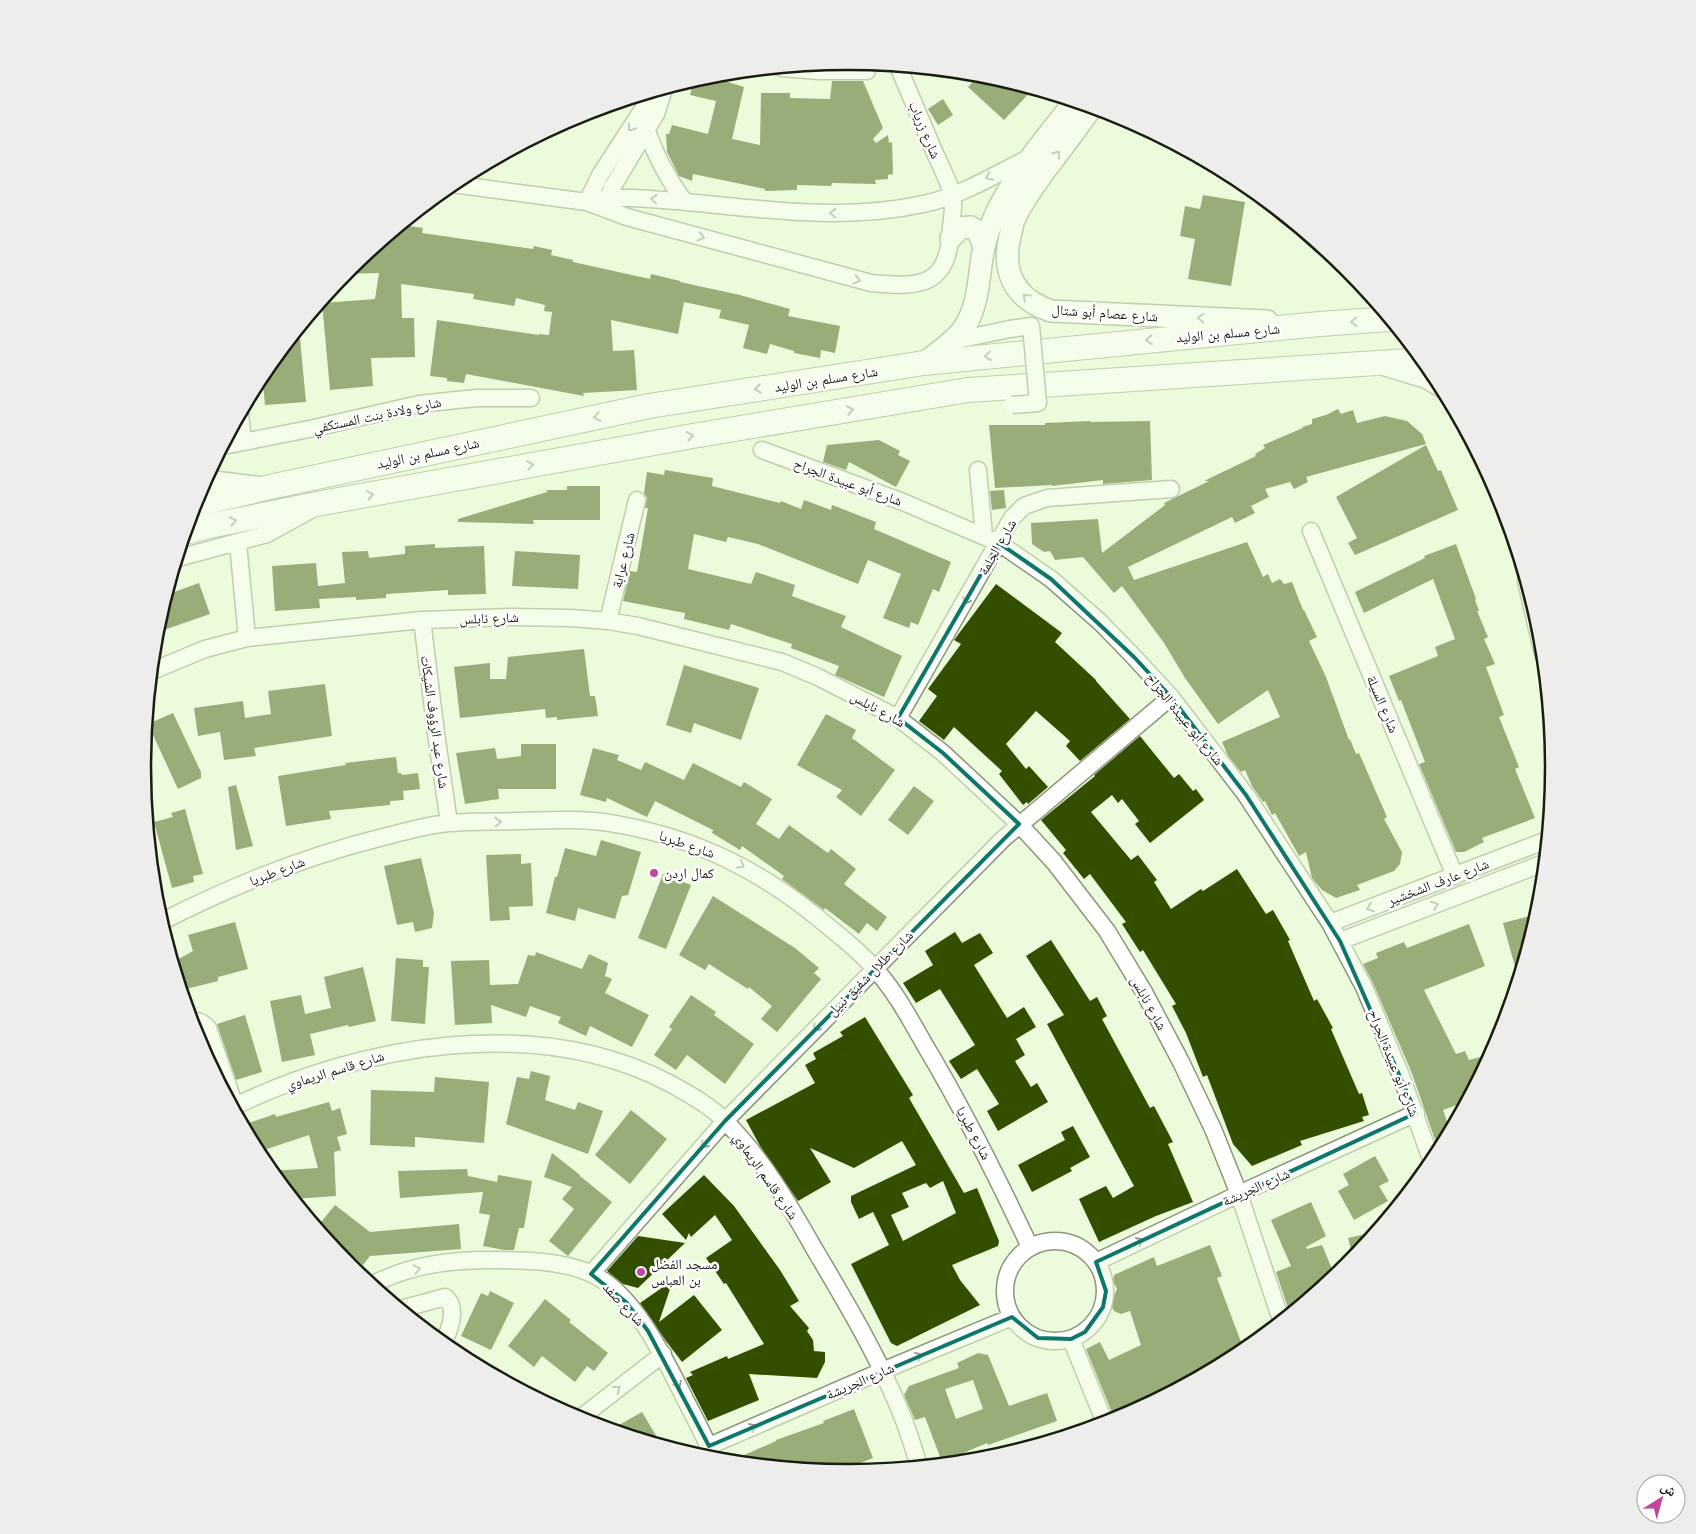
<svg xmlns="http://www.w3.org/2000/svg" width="1696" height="1534" font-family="Helvetica,'Noto Naskh Arabic',sans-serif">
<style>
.building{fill:#344e00;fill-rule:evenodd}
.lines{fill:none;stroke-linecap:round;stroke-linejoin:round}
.minor-casing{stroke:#8a977a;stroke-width:19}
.major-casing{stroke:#8a977a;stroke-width:24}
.highway-casing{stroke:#8a977a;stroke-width:26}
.minor{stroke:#fff;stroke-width:16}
.major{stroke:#fff;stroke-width:21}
.highway{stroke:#fff;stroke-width:24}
.minor-bridge-casing{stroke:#8a977a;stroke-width:19;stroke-linecap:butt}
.minor-bridge{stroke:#fff;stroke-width:16}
.oneway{stroke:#989a94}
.marked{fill:none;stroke:#0f766e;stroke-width:4;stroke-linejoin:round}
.poi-dot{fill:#bf479c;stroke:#fff;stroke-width:2}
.labels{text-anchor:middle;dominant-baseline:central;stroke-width:5;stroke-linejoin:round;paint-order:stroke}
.street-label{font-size:14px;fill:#191e12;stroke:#fff}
.poi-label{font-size:14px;fill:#191e12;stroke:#fff;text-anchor:start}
.rim{fill:none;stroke:#191e12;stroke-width:2.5}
</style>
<rect width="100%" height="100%" fill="#ecfbdb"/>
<path class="building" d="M724 73 722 80 744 87 732 139 760 145 761 93H790V98L830 99 832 81H863L883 128 873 139 876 143 888 135 889 143 892 142 893 174 888 175V179L875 180 876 184 832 183 831 186 797 185V190L765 191V189L693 174 692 181 679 176 667 152 666 134H669L672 125 708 134 716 101 690 95 694 80 711 75Z
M980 74 986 75 1033 89 1004 120 968 87Z
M943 99 953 115 938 125 928 109Z
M1203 195 1245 202 1231 286 1188 279 1195 239 1180 236 1185 206 1200 209Z
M402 225 423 228 422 233 533 249 534 246 552 250 551 255 573 260V262L650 279 651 274 680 281V282L740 295 790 309 788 316 840 326 835 353 821 350 820 358 794 353V351L770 344 767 354 743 348 749 325 719 318 721 310 684 302 678 334 611 320 613 351 634 350 637 390 583 393 584 396 466 374 464 383 447 381V378L430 376 437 320 539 335V334L549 335 552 312 544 311 545 305 516 298 514 306 473 299 474 294 401 284 402 318H414L415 357 371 358 373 386 330 390 322 303 375 299 379 273 344 274 349 268Z
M299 328 306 402 265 405 262 374Z
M1338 409 1341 414 1353 410 1357 423 1385 416 1407 421 1422 434 1426 444 1306 477 1308 482 1294 489 1290 482 1265 489 1269 497 1251 506 1255 513 1235 523 1232 517 1128 567 1134 580 1247 542 1263 577 1268 574 1272 583 1280 579 1284 584 1292 582 1303 610H1304L1317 637 1309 641 1326 677 1349 740 1350 739 1356 754 1359 753 1387 817 1384 819 1402 852 1400 864 1394 871 1357 885 1360 890 1336 898 1322 890 1316 883 1312 878 1306 852 1299 856 1275 813 1272 815 1265 801 1263 802 1252 786 1245 770 1241 772 1228 756 1222 742 1280 717 1268 690 1218 724 1185 678 1164 643 1122 586 1114 593 1083 557 1055 560 1050 551 1044 552 1032 544 1031 523 1098 519 1102 553 1165 505 1164 503 1209 481H1204L1256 456 1255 454 1265 448 1263 445 1303 428 1302 427 1312 424V419L1326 415Z
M1090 421V422L1150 421 1152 480 1103 484V480L1052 486V485L995 488 989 425H1045V423Z
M879 440 900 451 898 455 910 461 896 487 849 462 846 470 823 462 827 445Z
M1426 445 1438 471 1441 470 1458 510 1355 555 1348 543 1357 538 1336 497Z
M665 470 713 478 712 486 780 503 781 501 801 509 804 500 831 510 832 505 876 522 874 529 951 562 939 592 933 589 918 625 911 622 909 628 883 618 901 574 868 560 858 584 758 544 728 537 726 542 694 534 688 569 751 584 756 572 795 585 792 596 846 616 841 627 902 656 884 697 835 675 839 666 791 648 792 644 731 624 729 630 684 619 685 613 623 601 630 571 637 572 648 508H645L647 498 644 493 647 472 664 475Z
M567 486H600V520H533L534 524 458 522V519L547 492V490H567Z
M1004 490 1006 508 992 510 990 491Z
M435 544V548L484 546 486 594 448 595V590L386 594V598L356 600V597L319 599 320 608 275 611 272 566 316 563 318 586 345 583 342 552 368 551 369 558 405 554V546Z
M1456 544 1476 599 1475 600 1479 611H1477L1488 637 1484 639 1495 664 1486 667 1504 715 1499 717 1519 767 1515 769 1535 818 1482 838 1484 842 1464 852H1456L1419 764 1425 762 1401 700 1399 701 1389 676 1438 656 1435 647 1455 639 1433 579 1364 613 1355 592 1425 558 1424 556Z
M515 551 580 555 578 589 512 586Z
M199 583 210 614 155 633 166 595Z
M996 584 1062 633 1055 642 1096 680V681L1130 719 1080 761 1066 746 1070 741 1036 711 1006 744 1026 769 1029 766 1048 787 1028 804 1027 802 1023 805 999 774 1002 771 954 727 944 740 919 721 937 696 928 689 961 644 954 640Z
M584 649 590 696H595L598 716 557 720V717L546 718 545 709 460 718 454 667 490 663V679H506L508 657Z
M684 665 759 688 741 740 694 723 691 733 666 725Z
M325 684 332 736 254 748 256 756 224 760 220 732 198 736 194 708 243 701 245 718 271 714 268 691Z
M173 713 201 772V778L178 789 148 724Z
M826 714 856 730 852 738 895 770 861 816 836 797 842 790 797 765Z
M1140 736 1174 778 1179 774 1193 791 1196 789 1204 800 1150 843 1135 824 1139 821 1122 799 1118 803 1112 795 1091 812 1131 860 1138 855 1157 880 1154 882 1171 909 1201 889 1203 891 1237 869 1266 914 1273 910 1290 940 1288 941 1314 1001 1317 999 1333 1028 1331 1029 1359 1094 1362 1093 1369 1115 1362 1117 1364 1121 1300 1141 1302 1145 1252 1166 1233 1144 1207 1075 1203 1077 1186 1033 1172 1006 1176 1004 1143 950 1140 952 1122 924 1126 922 1090 874 1084 879 1063 853 1066 850 1041 820 1095 776 1094 775Z
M521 744H556V789H498L499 799 465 804 456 753 495 748 497 759 521 756Z
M593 748 619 755 617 760 641 770 645 762 684 780 693 763 741 787 744 782 772 799 756 824 779 839 789 825 828 853 831 849 856 869 844 884 887 917 877 931 867 923 859 934 825 908 824 910 782 879 784 876 742 846 740 850 712 833 713 830 655 801 647 817 607 798 606 802 580 795Z
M396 757 398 773H401L402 775 418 773 420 789 403 791 404 800 390 801V805L329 811 331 819 286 826 278 776 346 765 345 763Z
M236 785 253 846 236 850 228 787Z
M914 786 934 801 908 835 888 820Z
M185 809 203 874 193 876 194 882 172 888 154 822 173 817 171 813Z
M601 840 641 852 628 895 622 896 615 919 578 908 575 921 546 913 555 877H557L565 848 596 856Z
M521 854V864L531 863 533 906 509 907 510 920 490 921 486 855Z
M421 858 434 913 432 928 415 932 413 922 397 925 384 866Z
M663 874 691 885 666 949 638 938Z
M713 896 795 948 819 968 814 973 821 979 777 1032 761 1019 772 1006 749 987 748 989 709 964 705 970 679 955Z
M1538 914 1522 963 1518 978 1503 923Z
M235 922 248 969 218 977V981L182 990 173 962 193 951 188 935Z
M1469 924 1485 966 1424 990 1456 1054 1465 1051 1469 1060 1491 1054 1465 1102 1443 1110 1450 1130 1439 1151 1411 1071 1373 983 1363 964 1378 958 1376 953 1404 942 1407 948Z
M955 932 962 943 980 933 993 953 974 965 1007 1018 1024 1007 1036 1027 1016 1039 1025 1055 1015 1061 1031 1087 1037 1083 1048 1102 998 1131 987 1111 999 1104 977 1069 961 1079 949 1061 975 1045 940 989 916 1003 903 983 933 965 925 951Z
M1051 940 1090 1001 1097 997 1107 1016 1102 1019 1150 1108 1154 1106 1173 1142 1168 1144 1193 1202 1156 1216 1099 1242 1079 1199 1106 1186 1113 1198 1134 1186 1047 1024 1064 1015 1026 956Z
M536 952 582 969 589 954 608 963 605 976 612 979 605 993 649 1015 632 1047 590 1026 586 1036 558 1023 561 1017 530 1006 526 1017 491 1005 492 1023 455 1025 451 961 489 960 490 985 518 984 528 955 535 956Z
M396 958 423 960V967H429L425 1024 391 1021Z
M363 967 376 1021 349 1027 348 1025 310 1034 315 1055 282 1062 270 1001 301 995 305 1014 331 1008 324 977Z
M691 995 716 1012 714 1015 754 1044 725 1084 687 1055 676 1070 654 1055 672 1029 669 1027Z
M245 1015 262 1072 236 1080 217 1024Z
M865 1017 913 1095 909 1098 964 1193 977 1188 999 1241 998 1246 952 1265 960 1280 980 1305 897 1346 891 1343 851 1264 889 1245 873 1212 859 1219 851 1202V1196L916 1165 902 1141 854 1168 810 1148 831 1182 798 1201 760 1146 746 1120 815 1083 805 1065 816 1059 813 1053 843 1036 840 1032ZM943 1181 956 1213 903 1241 891 1215 909 1207 902 1193 926 1183 930 1188Z
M531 1071 550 1076 545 1100 575 1110 578 1102 603 1111 588 1154 506 1124 517 1077 529 1079Z
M435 1077 489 1082 484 1143 415 1137V1147L370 1145 371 1090 434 1092Z
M329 1102 332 1111 340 1108 347 1134 337 1137 341 1150 334 1152 336 1196 294 1199 271 1171 318 1168 309 1135 258 1152 243 1125 275 1114 276 1117Z
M631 1110 667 1139 630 1184 595 1155Z
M1073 1126 1090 1157 1070 1168 1072 1171 1032 1192 1018 1165 1065 1140 1061 1132Z
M552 1153 580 1175 579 1178 580 1176 612 1202 568 1256 549 1241 574 1209 562 1199 572 1187 544 1177Z
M1375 1156 1389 1181 1379 1186 1388 1201 1354 1220 1338 1191 1349 1185 1343 1174Z
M467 1169 468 1176 497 1182 498 1175 532 1181 524 1228H519L514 1250H504L483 1246 490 1215 479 1213 483 1192 400 1198 398 1171Z
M704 1175 734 1206 780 1270 799 1301 790 1306 809 1328 807 1331 813 1340 814 1351 825 1352V1362L817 1378 749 1374 759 1400 708 1421 686 1378 693 1375 690 1372 727 1356 728 1359 764 1344 726 1283 724 1284 706 1258 732 1240 715 1215 691 1237 689 1233 686 1240 662 1214Z
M1311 1202 1326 1236 1306 1247 1307 1249 1322 1245 1335 1276 1304 1301 1288 1308 1276 1272 1291 1266 1271 1220Z
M335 1205 370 1232 459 1224 461 1249 370 1256 363 1265 355 1258 351 1263 339 1254 317 1227Z
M1375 1232 1363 1247 1353 1258 1348 1238Z
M638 1236 685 1243 638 1288 623 1284 607 1271Z
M1210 1245 1222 1276 1217 1278 1244 1350 1115 1420 1086 1349 1100 1342 1109 1360 1141 1345 1130 1311 1121 1314 1114 1311 1110 1304 1117 1289 1113 1281 1114 1275 1154 1257 1157 1266Z
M673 1280 659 1322 694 1295 722 1330 682 1362 666 1341 640 1303Z
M490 1291 514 1303 491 1350 461 1336 481 1293 488 1296Z
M545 1299 571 1320 569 1322 608 1353 594 1371 587 1366 575 1382 542 1356 534 1367 508 1346Z
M978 1353 988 1355 1009 1406 1047 1393 1057 1421 988 1445 987 1443 942 1462 925 1417 915 1420 904 1395 909 1386 959 1368 957 1363ZM973 1380 983 1409 956 1419 945 1389Z
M854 1409 873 1458 837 1472 731 1461 776 1441V1440L824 1423 823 1421Z
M642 1412 661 1444 612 1429Z"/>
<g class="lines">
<g class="minor-casing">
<path id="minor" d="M782 68 819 71H867
M647 131C656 157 668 179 684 201
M452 184 587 202 627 217 871 283C922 288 949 286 951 227 952 217 955 202 952 193 947 178 940 164 934 151 922 122 910 94 898 66
M587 202 609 198H635C731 203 828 225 923 204 960 197 997 173 1031 157
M587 202 600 175 645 106 662 91
M606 207 612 188 656 114 664 89
M952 341 1010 329
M1383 367 1426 380 1443 390
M240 414 243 441
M223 446 314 428 419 404 476 398H531
M762 450 903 502 999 543 1051 579 1100 622 1134 657 1171 697 1246 795 1330 923 1364 987 1400 1073 1432 1162
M978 470 984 536
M205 480H218L260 485
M1311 531 1455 876
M238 543 247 638
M178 558 267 534 309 511
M1526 581 1543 654
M422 620 436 733 449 823
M608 621 637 500
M152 671 205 649 247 638 422 620 510 617 571 618 608 621 638 626 782 662 818 677 898 718 943 753 1019 824 1054 862 1107 931 1144 992 1181 1062 1213 1129 1239 1194 1281 1320
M898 718 1012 518 1024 506 1047 498 1171 489
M161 922C233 885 309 855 387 836 407 831 430 824 451 823 473 821 495 822 517 821 551 820 587 818 621 825 697 839 759 870 818 918 837 934 859 950 875 969 896 992 911 1021 926 1047 965 1112 998 1179 1030 1247
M1330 923 1547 840
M1340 941 1544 863
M191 1022C199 1020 202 1022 208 1028L235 1106
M233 1107C363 1044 536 1014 669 1083 689 1094 711 1106 726 1122 763 1159 790 1206 815 1250 847 1304 880 1359 903 1418 909 1433 914 1450 919 1466
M1005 1291a50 50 0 1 1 100 0a50 50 0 1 1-100 0Z
M1096 1262 1239 1194 1416 1113
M591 1274 725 1121 1003 839 1171 697
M372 1285C406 1266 450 1260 489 1260 522 1260 559 1260 590 1273 634 1292 666 1361 686 1401 696 1420 706 1439 714 1459
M401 1309 445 1297C457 1305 451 1326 446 1337L440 1341
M1071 1339 1105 1423
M579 1419 663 1354
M709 1446 882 1371 1012 1317"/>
</g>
<g class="major-casing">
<path id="major" d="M1092 107C1077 128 1062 149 1046 169 1035 185 1023 200 1015 218 1012 223 1012 230 1010 236 1001 273 1015 299 1051 311L1267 321
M951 238 960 228 971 227 978 232 984 246
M924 363C937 353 954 342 964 328 980 303 978 275 984 247 986 237 990 227 994 218 1013 175 1046 139 1074 102"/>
</g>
<g class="highway-casing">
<path id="highway" d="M194 505 270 487 649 406 924 363 1320 324 1389 319
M185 532 209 526 322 503 687 437 968 390 1423 360"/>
</g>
<use href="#minor" class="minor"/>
<use href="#major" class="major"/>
<use href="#highway" class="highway"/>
<g class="minor-bridge-casing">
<path id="minor-bridge" d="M1010 329 1031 326 1038 403 1012 405"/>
</g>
<use href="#minor-bridge" class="minor-bridge"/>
</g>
<defs><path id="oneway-chevron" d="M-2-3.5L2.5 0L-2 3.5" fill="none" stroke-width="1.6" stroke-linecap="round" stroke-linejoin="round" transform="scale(1.25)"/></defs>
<g class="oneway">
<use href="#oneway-chevron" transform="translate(631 128) rotate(124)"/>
<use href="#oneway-chevron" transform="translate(1057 154) rotate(-54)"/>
<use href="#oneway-chevron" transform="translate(989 177) rotate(154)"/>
<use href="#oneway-chevron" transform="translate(654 199) rotate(-177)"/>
<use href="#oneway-chevron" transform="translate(833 213) rotate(-179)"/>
<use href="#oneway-chevron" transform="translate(701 237) rotate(15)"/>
<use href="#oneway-chevron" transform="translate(857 280) rotate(15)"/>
<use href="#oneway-chevron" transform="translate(1026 297) rotate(-137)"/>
<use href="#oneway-chevron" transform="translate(1201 318) rotate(-177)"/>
<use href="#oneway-chevron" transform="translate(1354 322) rotate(176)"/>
<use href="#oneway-chevron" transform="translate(1149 340) rotate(175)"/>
<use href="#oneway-chevron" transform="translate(988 356) rotate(174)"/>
<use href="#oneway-chevron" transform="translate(758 389) rotate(171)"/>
<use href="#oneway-chevron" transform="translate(850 410) rotate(-9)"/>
<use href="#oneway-chevron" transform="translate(597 417) rotate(168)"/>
<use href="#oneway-chevron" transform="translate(690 436) rotate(-10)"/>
<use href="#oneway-chevron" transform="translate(530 465) rotate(-10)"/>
<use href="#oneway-chevron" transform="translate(370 495) rotate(-10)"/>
<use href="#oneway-chevron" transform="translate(233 521) rotate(-11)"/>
<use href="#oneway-chevron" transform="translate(966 601) rotate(120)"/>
<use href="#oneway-chevron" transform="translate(498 822) rotate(-1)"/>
<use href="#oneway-chevron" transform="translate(741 865) rotate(29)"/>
<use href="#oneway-chevron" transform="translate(1435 905) rotate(-21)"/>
<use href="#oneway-chevron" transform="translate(1370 908) rotate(159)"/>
<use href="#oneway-chevron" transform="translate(816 1028) rotate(134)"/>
<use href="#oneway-chevron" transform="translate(704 1145) rotate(131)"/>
<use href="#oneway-chevron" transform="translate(1140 1241) rotate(-25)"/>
<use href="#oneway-chevron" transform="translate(417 1269) rotate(-13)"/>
<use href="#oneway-chevron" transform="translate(919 1356) rotate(-22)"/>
<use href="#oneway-chevron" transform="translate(678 1385) rotate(64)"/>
<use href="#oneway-chevron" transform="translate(617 1389) rotate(-37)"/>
<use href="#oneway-chevron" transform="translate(753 1427) rotate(-23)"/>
</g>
<path d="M0 0H1696V1534H0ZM999 543 1051 579 1134 657 1171 697 1246 795 1340 941 1416 1113 1096 1262 1106 1291 1103 1307 1085 1332 1071 1339 1038 1338 1012 1317 709 1446 648 1331 626 1302 591 1274 725 1121 1019 824 943 753 898 718Z" fill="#ecfbdb" fill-opacity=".55" fill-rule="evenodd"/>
<path class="marked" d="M999 543 1051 579 1134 657 1171 697 1246 795 1340 941 1416 1113 1096 1262 1106 1291 1103 1307 1085 1332 1071 1339 1038 1338 1012 1317 709 1446 648 1331 626 1302 591 1274 725 1121 1019 824 943 753 898 718Z"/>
<g class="poi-dot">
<circle cx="654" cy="873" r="5"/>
<circle cx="641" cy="1272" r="5"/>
</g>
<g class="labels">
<g class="street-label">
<text transform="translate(925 130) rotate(67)">شارع زرياب</text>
<text transform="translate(1105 313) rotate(4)">شارع عصام أبو شتال</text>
<text transform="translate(1228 333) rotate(-5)">شارع مسلم بن الوليد</text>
<text transform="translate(826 379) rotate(-9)">شارع مسلم بن الوليد</text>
<text transform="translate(377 415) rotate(-12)">شارع ولادة بنت المستكفي</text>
<text transform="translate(428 453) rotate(-12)">شارع مسلم بن الوليد</text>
<text transform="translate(848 482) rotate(20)">شارع أبو عبيدة الجراح</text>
<text transform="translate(997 547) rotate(-60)">شارع الجلمة</text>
<text transform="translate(623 560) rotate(-76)">شارع عرابة</text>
<text transform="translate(489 618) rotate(-2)">شارع نابلس</text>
<text transform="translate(1383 704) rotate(67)">شارع السيلة</text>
<text transform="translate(878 709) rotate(29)">شارع نابلس</text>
<text transform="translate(1185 719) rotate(51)">شارع أبو عبيدة الجراح</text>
<text transform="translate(435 722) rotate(82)">شارع عبد الرؤوف الشيكات</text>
<text transform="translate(687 844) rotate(19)">شارع طبريا</text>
<text transform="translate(277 871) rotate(-21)">شارع طبريا</text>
<text transform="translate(1438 882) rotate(-21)">شارع عارف الشخشير</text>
<text transform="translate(870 973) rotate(-45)">شارع طلال شفيق نبيل</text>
<text transform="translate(1149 1003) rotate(61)">شارع نابلس</text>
<text transform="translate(1394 1063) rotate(68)">شارع أبو عبيدة الجراح</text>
<text transform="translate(335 1070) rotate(-17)">شارع قاسم الريماوي</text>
<text transform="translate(974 1133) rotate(62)">شارع طبريا</text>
<text transform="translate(766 1176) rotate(55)">شارع قاسم الريماوي</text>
<text transform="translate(1256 1187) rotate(-24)">شارع الجريشة</text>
<text transform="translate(624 1304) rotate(47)">شارع صفد</text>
<text transform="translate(860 1381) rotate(-23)">شارع الجريشة</text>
</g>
<g class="poi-label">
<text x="664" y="873">كمال اردن</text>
<text x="651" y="1264">مسجد الفضل<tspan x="651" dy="16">بن العباس</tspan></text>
</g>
</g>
<path d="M0 0H1696V1534H0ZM151 767a697 697 0 1 1 1394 0a697 697 0 1 1-1394 0Z" fill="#ededec" fill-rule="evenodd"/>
<path class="rim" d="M151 767a697 697 0 1 1 1394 0a697 697 0 1 1-1394 0Z"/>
<g transform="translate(1661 1499) rotate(37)"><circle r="24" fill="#ffffff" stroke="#a3a5a0"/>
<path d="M0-4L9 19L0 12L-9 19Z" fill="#bf479c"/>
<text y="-8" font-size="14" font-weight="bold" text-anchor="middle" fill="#191e12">ش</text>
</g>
</svg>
